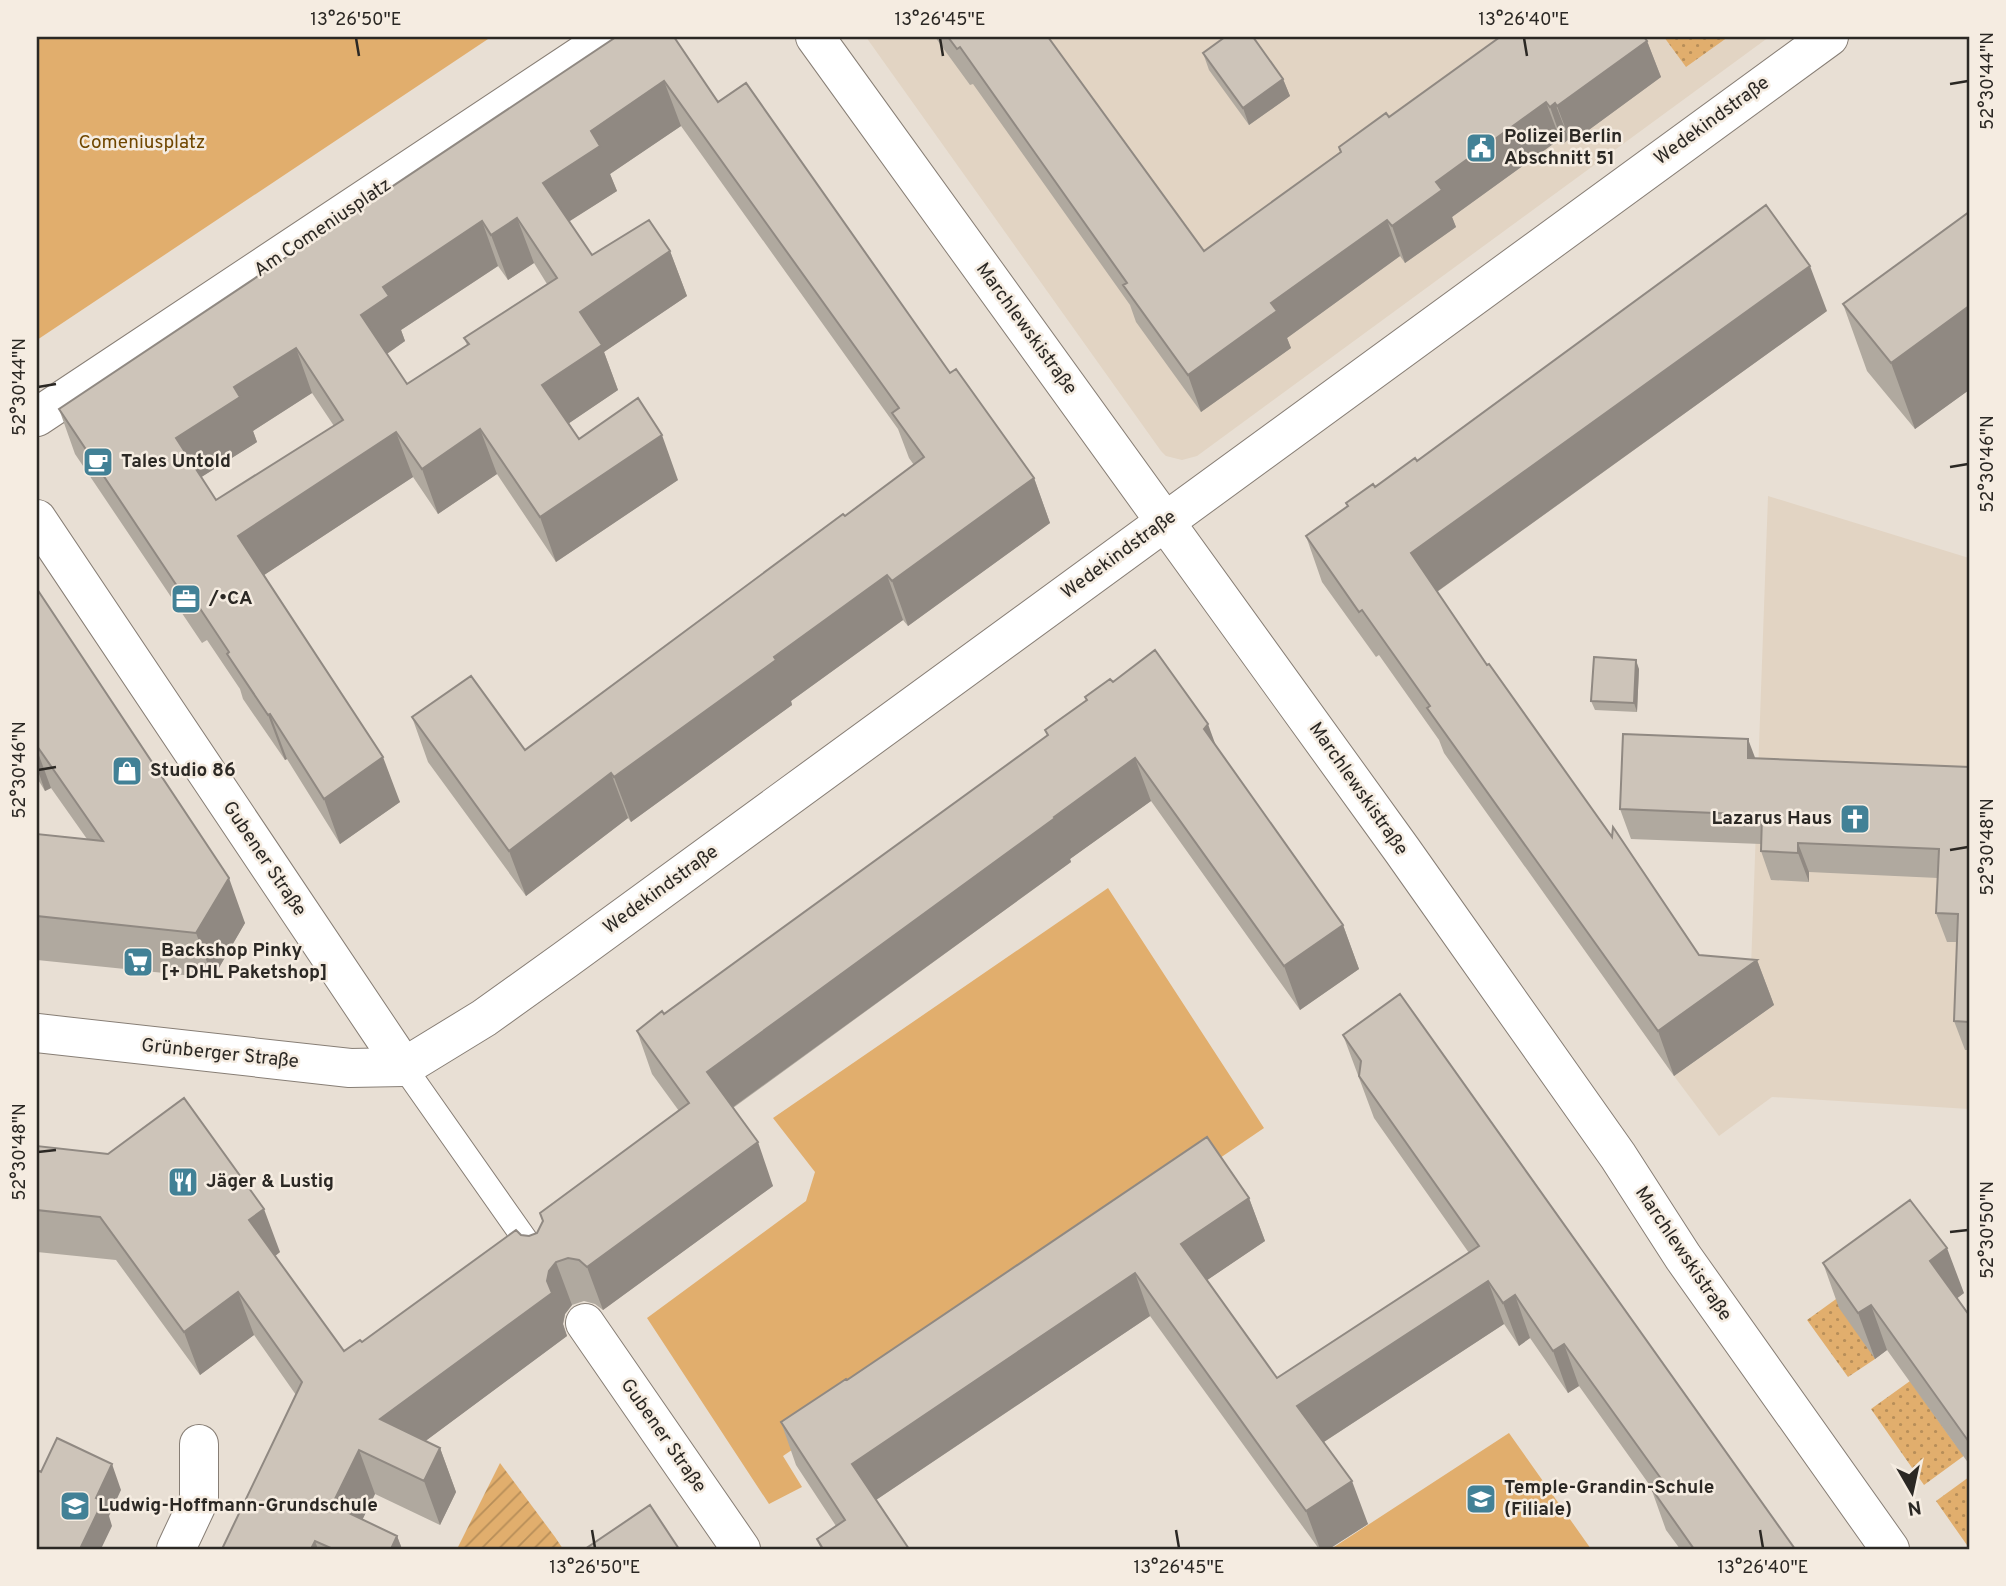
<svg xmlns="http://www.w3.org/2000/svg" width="2006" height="1586" font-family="Overpass,sans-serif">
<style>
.built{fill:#e2d4c3}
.grass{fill:url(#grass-dots)}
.park{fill:#e1ae6d}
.garden{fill:url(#garden-furrows)}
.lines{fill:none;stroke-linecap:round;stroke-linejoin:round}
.service-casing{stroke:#877e75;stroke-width:26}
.minor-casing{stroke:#877e75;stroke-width:40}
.tertiary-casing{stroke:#877e75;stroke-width:40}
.service{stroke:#fff;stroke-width:24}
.minor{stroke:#fff;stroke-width:38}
.tertiary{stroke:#fff;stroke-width:38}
.wall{fill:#b0a99f;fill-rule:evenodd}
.shaded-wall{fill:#908982}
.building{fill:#cdc4b9;stroke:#908982;stroke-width:2;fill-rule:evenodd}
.ticks{fill:none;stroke:#2b2824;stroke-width:2.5}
.labels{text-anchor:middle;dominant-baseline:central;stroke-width:5;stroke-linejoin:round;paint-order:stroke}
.street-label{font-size:19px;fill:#2b2824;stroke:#f5ece1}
.poi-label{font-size:19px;font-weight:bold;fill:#2b2824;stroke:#f5ece1;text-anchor:start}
.park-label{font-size:19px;fill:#704700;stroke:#f5ece1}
.neatline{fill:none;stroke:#2b2824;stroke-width:2.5}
.ticks-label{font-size:18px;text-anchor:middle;fill:#2b2824}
</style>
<defs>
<pattern id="grass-dots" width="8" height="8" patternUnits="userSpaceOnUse" patternTransform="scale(1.75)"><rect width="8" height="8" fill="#e1ae6d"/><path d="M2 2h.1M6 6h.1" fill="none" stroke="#b78e59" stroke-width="1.8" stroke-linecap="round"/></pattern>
<pattern id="garden-furrows" width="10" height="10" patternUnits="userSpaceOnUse" patternTransform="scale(1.75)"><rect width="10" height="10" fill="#e1ae6d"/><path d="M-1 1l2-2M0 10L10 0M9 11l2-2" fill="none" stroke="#b78e59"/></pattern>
</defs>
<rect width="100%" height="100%" fill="#e8dfd4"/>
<path class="built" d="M866 37H1769L1197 456 1182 460 1166 456 1161 451Z
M1768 496 1969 558V1109L1772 1097 1719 1136 1674 1076 1749 1023Z"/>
<path class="grass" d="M1664 37H1728L1686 67Z
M1922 1237 1875 1359 1848 1377 1807 1320Z
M1910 1381 1955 1444H1957L1965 1455 1924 1485 1871 1409Z
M1969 1477V1548L1936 1501Z"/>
<path class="park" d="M37 37H491L37 340Z
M1108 888 1264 1128 783 1456 802 1487 769 1504 647 1318 806 1201 815 1172 773 1118Z
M1509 1433 1591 1549H1331Z"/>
<path class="garden" d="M500 1463 555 1537 563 1549H457Z"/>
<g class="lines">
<g class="service-casing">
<path id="service" d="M404 1067 541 1262"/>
</g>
<g class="minor-casing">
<path id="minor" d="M815 37 1402 850 1618 1156 1683 1257 1890 1549
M37 417 609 37
M37 519 404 1067
M585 1323 741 1549
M176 1549 199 1500V1444"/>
</g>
<g class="tertiary-casing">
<path id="tertiary" d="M37 1033 350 1068 404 1067 484 1018 565 960 1829 37"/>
</g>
<use href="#service" class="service"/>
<use href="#minor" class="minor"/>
<use href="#tertiary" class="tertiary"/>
</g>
<path class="wall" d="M616 37 718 102 950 373 1034 478 1050 523 908 626 903 620 791 701 792 705 631 822 628 818 526 896 428 762 412 717 525 750 914 465 909 458 898 429 681 126 610 174 617 191 569 221 592 255 670 251 687 296 604 352 618 390 569 423 579 439 678 480 556 562 497 474 438 514 413 477 264 575 400 802 340 844 287 759 285 760 243 699 240 689 207 640 202 643 75 454 59 409ZM534 263 547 284 464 338 467 345 407 384 387 354 405 341 401 330 498 266 508 280ZM312 393 334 426 216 500 201 477 257 442 253 431Z
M935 37H1048L1204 251 1340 152 1339 147 1389 117 1647 41 1661 77 1571 143 1569 139 1563 144 1560 139 1452 217 1456 227 1405 263 1400 256 1287 338 1291 348 1201 412 1136 322 1130 305 973 84 970 85Z
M1203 53 1283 79 1290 96 1249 125 1209 70Z
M1969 212V390L1915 429 1867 371 1843 304Z
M1827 311 1437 592 1487 665 1699 955 1757 960 1774 1005 1674 1076 1444 753 1439 740 1379 655 1376 657 1322 582 1306 536 1348 507 1346 503 1417 461Z
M37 589 245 923 213 978 37 960V834L87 839 51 788 45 791 37 778Z
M1639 669 1637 712 1595 710 1591 701Z
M1113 682 1217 748 1343 925 1359 969 1300 1010 1151 801 1070 859 1071 862 733 1108 773 1186 603 1310 595 1304 584 1301 572 1305 565 1314 563 1324 567 1336 425 1441 440 1448 456 1492 440 1525 375 1494 362 1520 397 1536 402 1549H222L296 1395 254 1335 200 1375 116 1260 37 1252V1146L280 1252 275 1256 344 1351 362 1342 521 1235 529 1236 537 1233 679 1111 652 1074 637 1031 664 1014 1047 736 1045 730 1086 701 1085 697Z
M1755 758 1969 767V1050H1965L1954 1021 1957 942H1947L1936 913 1938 878 1809 872V882L1771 880 1761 851V844L1631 839 1620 809Z
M1343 1035 1795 1549H1680L1666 1530 1651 1488V1487L1579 1386 1568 1393 1530 1338 1519 1346 1504 1324 1324 1442 1368 1524 1329 1549H1319L1150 1316 876 1500 909 1549H821L817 1539 836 1526 796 1465 781 1422 847 1380 1249 1198 1265 1241 1207 1280 1277 1378 1469 1253 1374 1118Z
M1823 1263 1964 1293 1957 1298 1969 1315V1464L1887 1350 1875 1359 1839 1308Z"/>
<path class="shaded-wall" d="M1647 41 1661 77 1571 143 1557 106Z
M1283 79 1290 96 1249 125 1243 108Z
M664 81 681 126 610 174 617 191 559 228 543 183 591 131Z
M1546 102 1560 139 1452 217 1456 227 1405 263 1392 226 1436 182Z
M1555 103 1569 139 1563 144 1550 107Z
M517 218 534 263 508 280 491 235Z
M1387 220 1400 256 1287 338 1291 348 1201 412 1188 375 1271 303Z
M482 221 498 266 401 330 405 341 378 360 361 315 383 287Z
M670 251 687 296 604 352 618 390 559 430 542 385 580 312Z
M1810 266 1827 311 1428 598 1411 553Z
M1969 306V390L1915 429 1891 363Z
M296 348 312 393 253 431 257 442 192 483 176 438 234 387Z
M480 429 497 474 438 514 422 469Z
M396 432 413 477 255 581 238 536Z
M662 435 678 480 556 562 540 517Z
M1034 478 1050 523 908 626 892 581Z
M887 575 903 620 791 701 792 705 631 822 614 777 774 657Z
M1636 660 1639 669 1637 712 1634 703Z
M270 714 287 759 285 760 268 715Z
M1208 724 1224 768 1204 729Z
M1748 739 1759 768 1748 758Z
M37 750 51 788 45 791 37 768Z
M383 757 400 802 340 844 324 799Z
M1135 758 1151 801 1070 859 1071 862 722 1115 707 1072 1054 817Z
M611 773 628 818 526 896 509 851Z
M1798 843 1809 872V882L1798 853Z
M229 878 245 923 213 978 196 933Z
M1343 925 1359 969 1300 1010 1284 966Z
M1757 960 1774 1005 1674 1076 1658 1031Z
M758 1142 773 1186 603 1310 587 1267Z
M1249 1198 1265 1241 1197 1287 1181 1244Z
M264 1209 280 1252 265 1264 249 1220Z
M1947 1248 1964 1293 1947 1306 1930 1261Z
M556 1262 572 1305 565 1314 563 1324 567 1336 396 1463 380 1419 547 1281 549 1271Z
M1135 1273 1150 1316 867 1506 852 1464Z
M1488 1281 1504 1324 1313 1449 1297 1406Z
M238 1292 254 1335 200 1375 184 1332Z
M1515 1295 1530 1338 1519 1346 1503 1303Z
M1871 1305 1887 1350 1875 1359 1858 1313Z
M1564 1344 1579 1386 1568 1393 1553 1351Z
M440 1448 456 1492 440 1525 424 1481Z
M359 1450 375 1494 348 1549 332 1505Z
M112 1464 121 1490 109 1516 112 1526 101 1549H80L96 1498Z
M1352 1481 1368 1524 1329 1549H1320L1306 1511Z
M397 1536 402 1549H391Z
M315 1541 318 1549H311Z"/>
<path class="building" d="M616 37H674L718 102 746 83 950 373 956 369 1034 478 892 581 887 575 774 657 776 660 614 777 611 773 509 851 412 717 471 676 525 750 843 514 845 516 924 457 892 413 899 408 664 81 591 131 600 146 543 183 592 255 649 220 670 251 580 312 602 345 542 385 579 439 638 398 662 435 540 517 480 429 422 469 396 432 238 536 383 757 324 799 270 714 268 715 227 654 229 652 191 595 185 598 59 409ZM517 218 557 278 464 338 469 344 407 384 361 315 389 296 383 287 482 221 491 235ZM296 348 343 420 216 500 176 438 240 397 234 387Z
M948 37H1048L1204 251 1341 152 1339 147 1386 113 1389 117 1500 37H1644L1647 41 1557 106 1555 103 1550 107 1546 102 1436 182 1442 190 1392 226 1387 220 1271 303 1277 311 1188 375 1123 285 1127 283 960 47 957 49Z
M1225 37H1253L1283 79 1243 108 1203 53Z
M1766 205 1810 266 1411 553 1487 665 1489 664 1612 837 1613 827 1699 955 1757 960 1658 1031 1427 708 1430 706 1362 610 1359 612 1306 536 1348 506 1346 503 1373 484 1375 487 1415 458 1417 461Z
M1969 212V306L1891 363 1843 304Z
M37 589 229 878 196 933 37 916V834L103 841 37 746Z
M1155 650 1208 724 1204 729 1343 925 1284 966 1135 758 1054 817 1055 818 707 1072 758 1142 587 1267 579 1260 568 1258 556 1262 549 1271 547 1281 552 1293 380 1419 440 1448 424 1481 359 1450 332 1505 397 1536 391 1549H333L315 1541 311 1549H222L302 1382 238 1292 184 1332 100 1217 37 1210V1146L108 1154 184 1098 264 1209 249 1220 344 1351 360 1340 362 1342 516 1230 521 1235 529 1236 537 1233 543 1221 540 1213 689 1103 637 1031 662 1011 664 1014 1048 735 1045 730 1087 700 1085 697 1110 679 1113 682Z
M1594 657 1636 660 1634 703 1591 701Z
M1623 734 1748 739V758L1969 767V1022L1954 1021 1958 914 1936 913 1939 849 1798 843V853L1761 851 1762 815 1620 809Z
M1400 994 1795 1549H1694L1651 1488 1662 1480 1564 1344 1553 1351 1515 1295 1503 1303 1488 1281 1297 1406 1352 1481 1306 1511 1135 1273 852 1464 909 1549H823L817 1539 845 1520 781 1422 846 1379 847 1380 1207 1137 1249 1198 1181 1244 1277 1378 1479 1246 1359 1076 1361 1061 1343 1035Z
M1910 1200 1947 1248 1930 1261 1969 1315V1442L1871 1305 1858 1313 1823 1263Z
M57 1438 112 1464 96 1498 103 1501 80 1549H37V1470L41 1472Z
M650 1505 679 1549H585Z"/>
<path class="ticks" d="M356 38 359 56M940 38 943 56M1524 38 1527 56M1950 84 1968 81M38 387 56 384M1950 467 1968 464M38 770 56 767M1950 850 1968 847M38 1152 56 1150M1950 1232 1968 1230M592 1530 595 1548M1176 1530 1179 1548M1760 1530 1763 1548"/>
<defs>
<g id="civic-square" transform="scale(1.575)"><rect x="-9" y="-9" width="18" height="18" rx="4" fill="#428196" stroke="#f5ece1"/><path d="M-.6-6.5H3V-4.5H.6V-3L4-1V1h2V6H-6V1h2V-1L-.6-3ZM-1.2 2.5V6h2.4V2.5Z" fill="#fff"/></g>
<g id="cafe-square" transform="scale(1.575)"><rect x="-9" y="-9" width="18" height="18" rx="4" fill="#428196" stroke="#f5ece1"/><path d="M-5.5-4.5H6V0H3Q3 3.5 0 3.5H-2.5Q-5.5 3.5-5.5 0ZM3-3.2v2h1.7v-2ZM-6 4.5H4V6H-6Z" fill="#fff"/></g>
<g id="office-square" transform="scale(1.575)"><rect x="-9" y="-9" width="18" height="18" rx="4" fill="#428196" stroke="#f5ece1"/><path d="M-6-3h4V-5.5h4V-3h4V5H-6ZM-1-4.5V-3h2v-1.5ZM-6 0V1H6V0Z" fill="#fff"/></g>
<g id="shop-square" transform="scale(1.575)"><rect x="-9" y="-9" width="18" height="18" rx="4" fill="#428196" stroke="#f5ece1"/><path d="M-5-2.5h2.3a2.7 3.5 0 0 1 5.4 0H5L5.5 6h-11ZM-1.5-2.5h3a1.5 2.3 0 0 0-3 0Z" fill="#fff"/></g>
<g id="church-square" transform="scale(1.575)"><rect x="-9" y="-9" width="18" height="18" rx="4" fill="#428196" stroke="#f5ece1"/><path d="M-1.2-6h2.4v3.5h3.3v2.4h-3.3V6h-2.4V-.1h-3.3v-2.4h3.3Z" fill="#fff"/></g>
<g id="supermarket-square" transform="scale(1.575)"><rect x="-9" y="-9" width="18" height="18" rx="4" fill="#428196" stroke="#f5ece1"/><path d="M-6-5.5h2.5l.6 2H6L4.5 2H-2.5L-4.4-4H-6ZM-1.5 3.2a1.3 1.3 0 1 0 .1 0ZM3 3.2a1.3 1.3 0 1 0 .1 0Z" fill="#fff"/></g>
<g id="restaurant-square" transform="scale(1.575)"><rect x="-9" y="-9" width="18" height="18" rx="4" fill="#428196" stroke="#f5ece1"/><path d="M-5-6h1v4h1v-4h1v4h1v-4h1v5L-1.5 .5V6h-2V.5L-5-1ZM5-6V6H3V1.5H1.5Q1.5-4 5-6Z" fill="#fff"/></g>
<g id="school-square" transform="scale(1.575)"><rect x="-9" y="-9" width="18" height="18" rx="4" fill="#428196" stroke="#f5ece1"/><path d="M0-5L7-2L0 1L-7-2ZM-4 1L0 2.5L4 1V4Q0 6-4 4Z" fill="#fff"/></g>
</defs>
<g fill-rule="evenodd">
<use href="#civic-square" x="1481" y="148"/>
<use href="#cafe-square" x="98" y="462"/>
<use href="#office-square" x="186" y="599"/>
<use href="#shop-square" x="127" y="771"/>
<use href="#church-square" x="1855" y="819"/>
<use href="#supermarket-square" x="138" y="962"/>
<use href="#restaurant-square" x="183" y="1182"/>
<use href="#school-square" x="1481" y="1499"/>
<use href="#school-square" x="75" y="1506"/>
</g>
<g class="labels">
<g class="street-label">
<text transform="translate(1712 121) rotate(-36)">Wedekindstraße</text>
<text transform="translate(323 228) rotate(-34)">Am Comeniusplatz</text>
<text transform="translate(1026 329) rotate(54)">Marchlewskistraße</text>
<text transform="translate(1119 555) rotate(-36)">Wedekindstraße</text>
<text transform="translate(1358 789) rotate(55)">Marchlewskistraße</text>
<text transform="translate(264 859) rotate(56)">Gubener Straße</text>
<text transform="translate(661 890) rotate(-36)">Wedekindstraße</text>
<text transform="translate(220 1054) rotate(6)">Grünberger Straße</text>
<text transform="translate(1683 1254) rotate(56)">Marchlewskistraße</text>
<text transform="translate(663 1436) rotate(55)">Gubener Straße</text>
</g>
<g class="poi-label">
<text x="1504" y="137">Polizei Berlin<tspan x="1504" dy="22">Abschnitt 51</tspan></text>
<text x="121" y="462">Tales Untold</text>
<text x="209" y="599">/•CA</text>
<text x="150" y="771">Studio 86</text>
<text x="1832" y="819" text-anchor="end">Lazarus Haus</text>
<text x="161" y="951">Backshop Pinky<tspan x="161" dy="22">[+ DHL Paketshop]</tspan></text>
<text x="206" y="1182">Jäger &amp; Lustig</text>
<text x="1504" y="1488">Temple-Grandin-Schule<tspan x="1504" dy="22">(Filiale)</tspan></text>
<text x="98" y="1506">Ludwig-Hoffmann-Grundschule</text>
</g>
<g class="park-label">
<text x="142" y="143">Comeniusplatz</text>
</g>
</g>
<rect width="2006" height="1586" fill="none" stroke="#f5ece1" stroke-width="77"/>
<g transform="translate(1912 1492) rotate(171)" stroke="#f5ece1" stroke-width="5" paint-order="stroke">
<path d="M0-5L12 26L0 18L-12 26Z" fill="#2b2824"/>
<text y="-10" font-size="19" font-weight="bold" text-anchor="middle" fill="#2b2824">N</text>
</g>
<rect x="38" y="38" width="1930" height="1510" class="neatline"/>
<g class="ticks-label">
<text x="356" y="25">13°26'50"E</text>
<text x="940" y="25">13°26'45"E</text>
<text x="1524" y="25">13°26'40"E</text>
<text transform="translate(1987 81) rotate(-90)" y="6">52°30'44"N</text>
<text transform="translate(19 387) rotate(-90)" y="6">52°30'44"N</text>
<text transform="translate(1987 464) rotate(-90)" y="6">52°30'46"N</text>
<text transform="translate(19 770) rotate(-90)" y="6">52°30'46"N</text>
<text transform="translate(1987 847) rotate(-90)" y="6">52°30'48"N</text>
<text transform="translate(19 1152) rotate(-90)" y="6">52°30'48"N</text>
<text transform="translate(1987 1230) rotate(-90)" y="6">52°30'50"N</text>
<text x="595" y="1573">13°26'50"E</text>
<text x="1179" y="1573">13°26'45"E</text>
<text x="1763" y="1573">13°26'40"E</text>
</g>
</svg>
